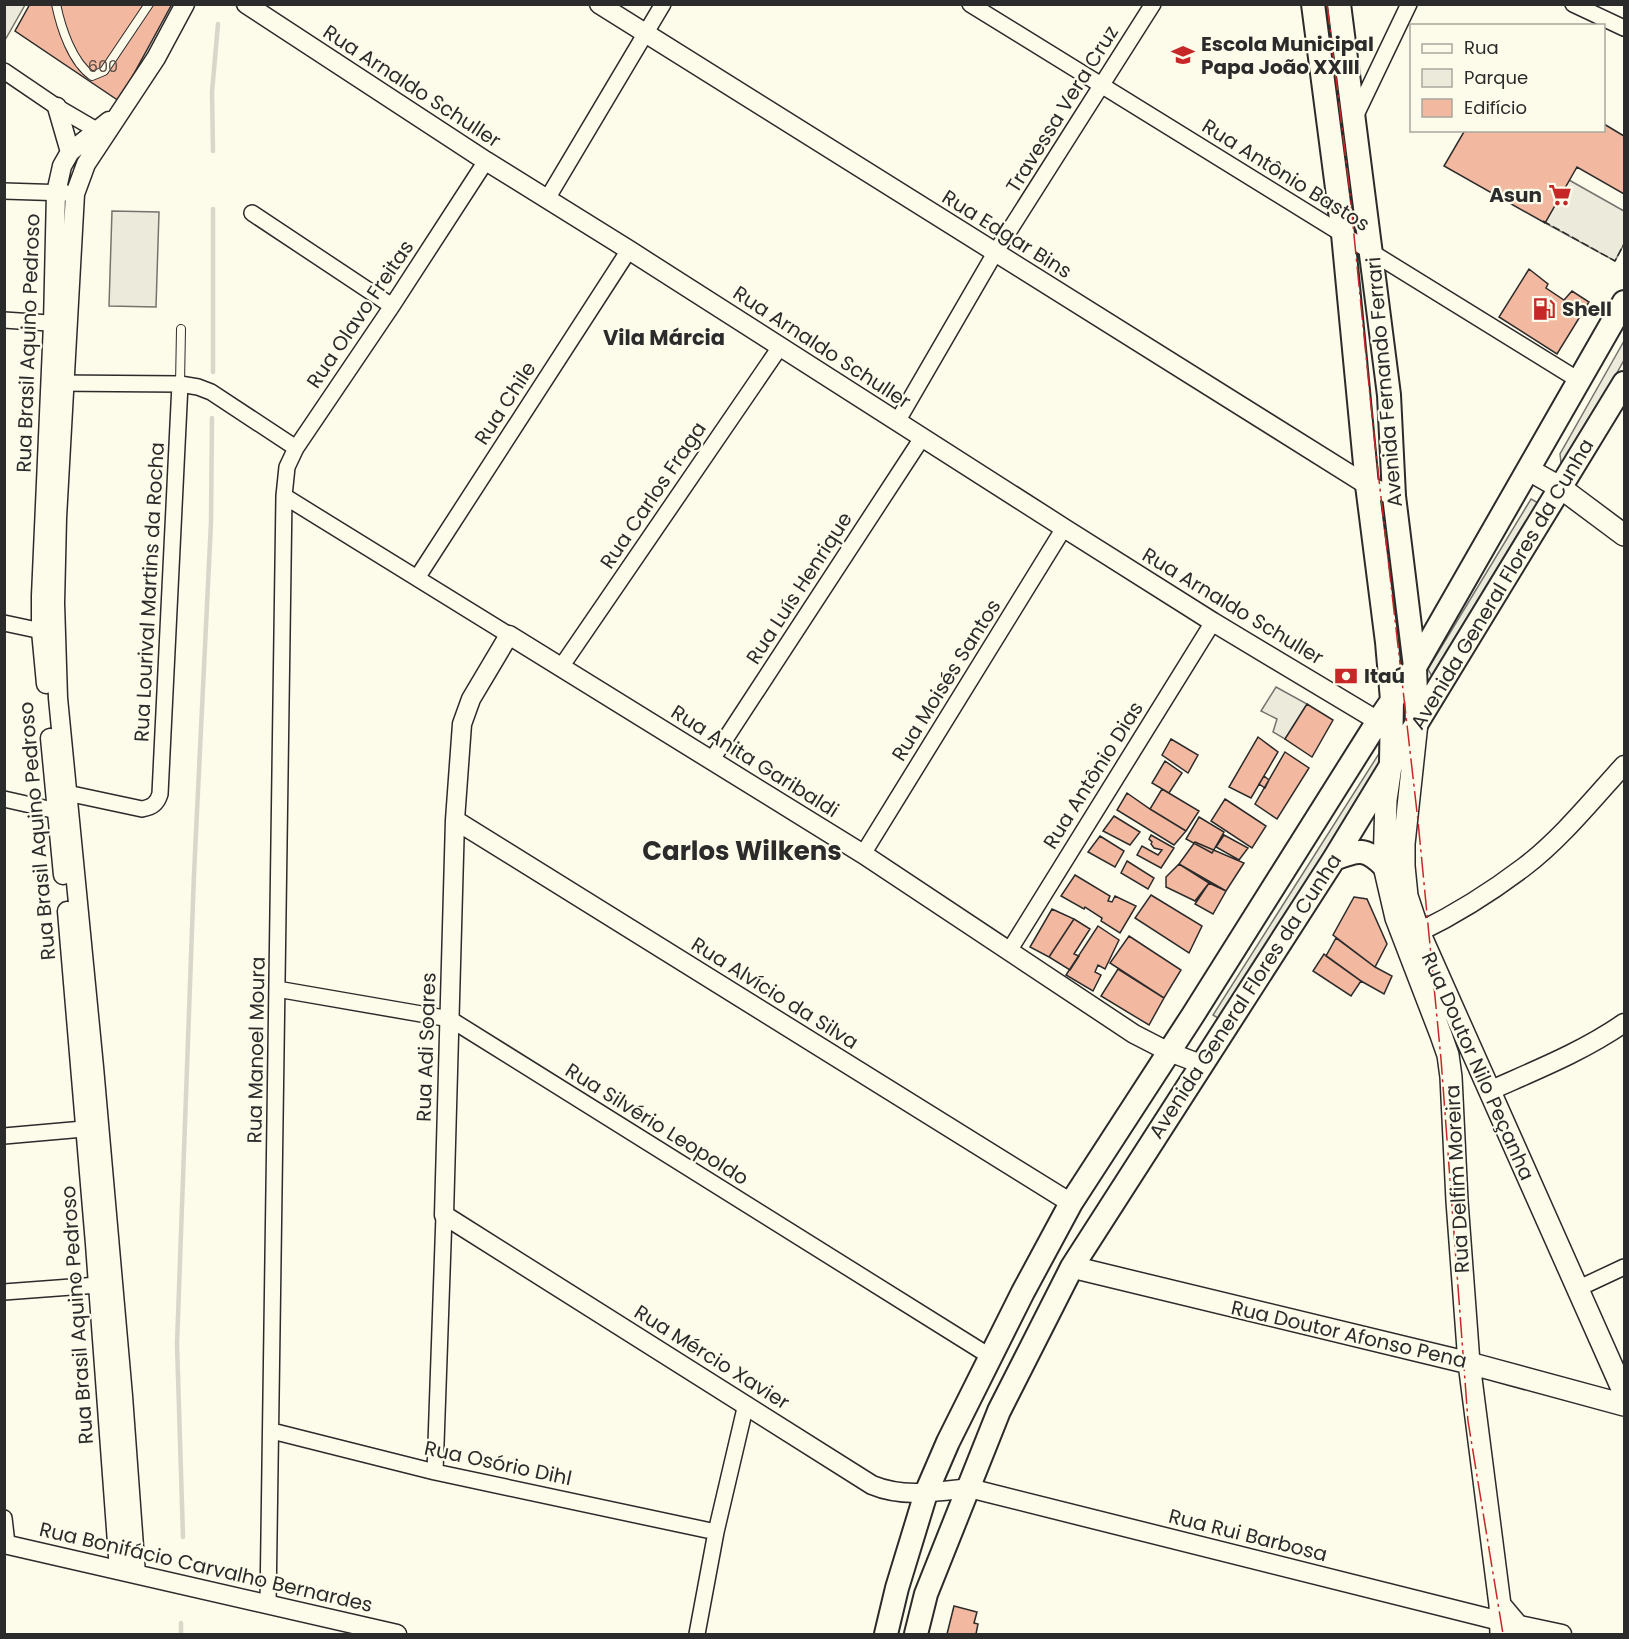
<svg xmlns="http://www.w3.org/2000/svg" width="1629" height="1639" font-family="Poppins,sans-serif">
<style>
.green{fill:#ecebdb;stroke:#74746e;stroke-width:1.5}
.parking{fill:#eceadb;stroke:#74746e;stroke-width:1.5}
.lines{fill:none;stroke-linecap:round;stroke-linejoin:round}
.stream{stroke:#d8d7c9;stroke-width:4.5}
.building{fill:#f2b8a0;stroke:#2b2b2b;stroke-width:1.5}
.service-casing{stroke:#2b2b2b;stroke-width:10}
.minor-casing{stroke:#2b2b2b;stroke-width:18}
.tertiary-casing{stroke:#2b2b2b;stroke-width:21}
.secondary-casing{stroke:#2b2b2b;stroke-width:24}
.primary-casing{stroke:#2b2b2b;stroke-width:26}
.service{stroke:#fdfbea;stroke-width:8}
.minor{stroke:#fdfbea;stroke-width:15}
.tertiary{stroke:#fdfbea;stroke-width:18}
.secondary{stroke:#fdfbea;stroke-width:21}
.primary{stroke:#fdfbea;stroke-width:22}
.fence{stroke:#2b2b2b;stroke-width:1.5;stroke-dasharray:8 3;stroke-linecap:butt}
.power{stroke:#c62828;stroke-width:1.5;stroke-dasharray:21 4.5 3 4.5;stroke-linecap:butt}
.labels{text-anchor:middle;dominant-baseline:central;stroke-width:4.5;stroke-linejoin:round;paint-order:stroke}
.number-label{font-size:16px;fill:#5d4e48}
.poi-label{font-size:20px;font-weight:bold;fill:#2b2b2b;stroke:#fdfbea;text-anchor:start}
.street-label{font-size:20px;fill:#2b2b2b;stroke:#fdfbea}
.neighbourhood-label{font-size:21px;font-weight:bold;fill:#2b2b2b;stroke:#fdfbea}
.district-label{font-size:26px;font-weight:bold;fill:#2b2b2b;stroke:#fdfbea}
</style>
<rect width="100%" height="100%" fill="#fdfbea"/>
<path class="green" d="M5 4 25 5 5 40 4 5Z
M112 211 159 212 156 307 109 306Z
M1624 341V360L1562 472 1560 454Z
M1531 499 1540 504 1434 680 1428 669Z
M1276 687 1307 704 1285 739 1273 732 1277 719 1261 711Z
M1387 741 1388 757 1221 1020 1213 1015Z"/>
<path class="parking" d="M1569 180 1624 211V244L1615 261 1545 223Z"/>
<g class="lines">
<path class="stream" d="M213 151 212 92 218 24
M213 209V372
M183 1537 177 1344 194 874 211 522 212 418
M181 1634V1623"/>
</g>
<path class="building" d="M30 4H172L119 101 15 31Z
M1604 124 1624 136V194L1577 167 1545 223 1444 166 1465 130H1604Z
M1529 269 1548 284 1546 288 1564 300 1572 291 1589 302 1557 354 1499 317Z
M1307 704 1333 720 1312 757 1285 739Z
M1258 737 1278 752 1251 798 1229 787Z
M1171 739 1198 755 1188 773 1162 755Z
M1285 752 1309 768 1277 819 1255 804Z
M1165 761 1182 773 1169 793 1152 783Z
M1264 776 1269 780 1265 788 1259 784Z
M1162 789 1199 811 1186 831 1150 809Z
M1127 793 1150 809 1186 831 1174 845 1117 810Z
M1225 799 1266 826 1252 848 1211 821Z
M1114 816 1140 832 1130 845 1103 831Z
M1199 817 1224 832 1212 853 1186 839Z
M1151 835 1174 848 1161 868 1137 855 1142 846 1158 855 1162 850 1154 848 1151 844 1152 842 1149 839Z
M1224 835 1248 848 1239 860 1216 847Z
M1100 836 1124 851 1115 867 1088 852Z
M1195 842 1244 863 1226 891 1179 864Z
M1127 861 1154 878 1148 889 1121 873Z
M1179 864 1209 883 1195 901 1166 887V877Z
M1075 875 1110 896 1108 901 1112 902 1115 896 1136 906 1120 933 1101 921 1102 918 1085 907 1084 909 1061 896Z
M1209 883 1226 891 1213 914 1195 904Z
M1151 895 1202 926 1189 953 1135 918Z
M1354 897 1367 899 1387 944 1375 967 1333 935Z
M1052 909 1074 919 1049 957 1030 947Z
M1074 919 1090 929 1074 954 1079 956 1070 970 1049 957Z
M1098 926 1119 940 1105 969 1098 965 1095 972 1101 975 1093 991 1066 975Z
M1129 936 1181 970 1164 998 1110 963Z
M1336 938 1375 967 1392 976 1384 994 1361 981 1326 956Z
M1324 954 1361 981 1351 996 1313 971Z
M1118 969 1164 998 1149 1025 1101 996Z
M954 1606 977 1612 974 1623 978 1624 976 1634H947Z"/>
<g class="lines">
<g class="service-casing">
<path id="service" d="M56 4C61 28 72 62 92 76L104 71 149 4
M180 384 181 329"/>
</g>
<g class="minor-casing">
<path id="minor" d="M970 4 1580 381
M1573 4 1624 28
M4 71 57 107 105 135
M1354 119 1409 4
M4 191 67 193
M547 199 663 4
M252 213 392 306
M4 320 64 324
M53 383 180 384 198 387 211 392 296 448
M897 422 995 253 1153 4
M284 496 509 635
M417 578 629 250
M4 623 51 633
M561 667 780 347
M711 761 922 438
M67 793 142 809C152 807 157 804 160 794L180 384
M4 799 66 813
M863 854 1064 528
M1009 951 1213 622
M277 989 450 1019 991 1357
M4 1136 95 1128
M1577 1289 1624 1267
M4 1292 98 1285
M272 1431 435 1472 716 1532
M435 1472 444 1215
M4 1518 7 1544
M268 1605 284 496 287 467 296 448 392 306 486 161
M697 1634 716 1532 746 1404"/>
</g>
<g class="tertiary-casing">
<path id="tertiary" d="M246 4 486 161 629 250 1064 528 1213 622 1378 721
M599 4 1367 485 1394 496
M57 107 70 152
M46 684 41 631V596L53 324 56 193 62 166 70 152 109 121
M50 738 63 875
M455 820 1071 1203
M67 911 95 1244 119 1570
M1419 932C1456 914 1491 892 1524 867 1560 840 1594 798 1624 765
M1201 1064 1169 1052 1134 1034 863 854 509 635 471 699 462 724 455 820 444 1215 872 1485C903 1498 936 1492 969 1488L1500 1621 1562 1634
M1489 1091C1536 1070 1582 1052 1624 1023
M4 1544 397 1634
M136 1574 123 1396 94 1067 58 698 55 603 57 518 75 194 86 164 156 58 185 4"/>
</g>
<g class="secondary-casing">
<path id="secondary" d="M1529 470 1561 488 1624 535
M1417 723 1404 844V866L1407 896 1419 932 1624 1393
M1391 766 1386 800 1384 866 1396 918 1441 1035 1448 1055 1451 1077 1457 1201 1469 1363 1500 1605 1501 1634
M1072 1267 1469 1363 1624 1405
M1500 1605 1516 1624 1518 1634"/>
</g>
<g class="primary-casing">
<path id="primary" d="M1313 4 1343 234 1367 485 1387 642 1392 700 1391 762
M1339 4 1389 395 1394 496 1415 667 1417 723
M1334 859C1358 850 1365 847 1384 866
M886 1634 897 1588 926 1493 948 1442 1023 1292 1071 1203 1193 1015 1378 721 1415 667 1624 302
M916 1634 926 1594 999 1411 1072 1267 1334 859 1624 383"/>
</g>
<use href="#service" class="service"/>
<use href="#minor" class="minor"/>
<use href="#tertiary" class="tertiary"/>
<use href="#secondary" class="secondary"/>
<use href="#primary" class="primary"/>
<path class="fence" d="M1543 221 1615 261 1624 244"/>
<path class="power" d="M1327 4 1349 185 1374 436 1418 821 1441 1059 1468 1421 1503 1634"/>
</g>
<defs>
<g id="school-bare" transform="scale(1.8)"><path d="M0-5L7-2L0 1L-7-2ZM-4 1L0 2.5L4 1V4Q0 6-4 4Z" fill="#c62828" stroke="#fdfbea" stroke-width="2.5" paint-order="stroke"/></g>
<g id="supermarket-bare" transform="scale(1.8)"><path d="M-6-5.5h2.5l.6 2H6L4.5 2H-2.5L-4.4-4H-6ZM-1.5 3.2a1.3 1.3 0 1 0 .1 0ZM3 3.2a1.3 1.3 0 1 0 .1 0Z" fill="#c62828" stroke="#fdfbea" stroke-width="2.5" paint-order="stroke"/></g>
<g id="fuel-bare" transform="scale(1.8)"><path d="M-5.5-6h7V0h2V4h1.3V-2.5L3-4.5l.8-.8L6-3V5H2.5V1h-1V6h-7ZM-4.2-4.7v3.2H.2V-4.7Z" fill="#c62828" stroke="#fdfbea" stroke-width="2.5" paint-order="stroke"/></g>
<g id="bank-bare" transform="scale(1.8)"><path d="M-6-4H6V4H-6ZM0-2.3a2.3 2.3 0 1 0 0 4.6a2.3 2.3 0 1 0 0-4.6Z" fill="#c62828" stroke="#fdfbea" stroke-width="2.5" paint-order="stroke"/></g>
</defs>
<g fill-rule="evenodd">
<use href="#school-bare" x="1183" y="55"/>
<use href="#supermarket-bare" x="1560" y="195"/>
<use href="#fuel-bare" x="1544" y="309"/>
<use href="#bank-bare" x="1346" y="676"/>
</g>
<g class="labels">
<g class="number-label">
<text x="103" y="66">600</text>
</g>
<g class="poi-label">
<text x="1201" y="44">Escola Municipal<tspan x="1201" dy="23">Papa João XXIII</tspan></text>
<text x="1542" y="195" text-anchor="end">Asun</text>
<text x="1562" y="309">Shell</text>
<text x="1364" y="676">Itaú</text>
</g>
<g class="street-label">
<text transform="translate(412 86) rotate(33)">Rua Arnaldo Schuller</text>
<text transform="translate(1062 109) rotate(-58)">Travessa Vera Cruz</text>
<text transform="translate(1286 175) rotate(32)">Rua Antônio Bastos</text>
<text transform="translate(1007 234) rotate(32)">Rua Edgar Bins</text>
<text transform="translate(360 314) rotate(-56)">Rua Olavo Freitas</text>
<text transform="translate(28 343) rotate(-88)">Rua Brasil Aquino Pedroso</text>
<text transform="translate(822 347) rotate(33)">Rua Arnaldo Schuller</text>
<text transform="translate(1384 382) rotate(-95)">Avenida Fernando Ferrari</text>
<text transform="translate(505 403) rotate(-57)">Rua Chile</text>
<text transform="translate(653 495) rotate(-56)">Rua Carlos Fraga</text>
<text transform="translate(1502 584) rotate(-59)">Avenida General Flores da Cunha</text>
<text transform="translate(799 588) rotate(-57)">Rua Luís Henrique</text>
<text transform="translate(149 592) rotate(-87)">Rua Lourival Martins da Rocha</text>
<text transform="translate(1233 606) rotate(31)">Rua Arnaldo Schuller</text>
<text transform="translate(946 680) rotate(-58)">Rua Moisés Santos</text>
<text transform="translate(755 761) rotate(32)">Rua Anita Garibaldi</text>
<text transform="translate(1093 775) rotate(-58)">Rua Antônio Dias</text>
<text transform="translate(37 831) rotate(-95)">Rua Brasil Aquino Pedroso</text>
<text transform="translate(775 993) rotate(32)">Rua Alvício da Silva</text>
<text transform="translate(1245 996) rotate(-57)">Avenida General Flores da Cunha</text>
<text transform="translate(426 1047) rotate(-88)">Rua Adi Soares</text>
<text transform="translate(256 1050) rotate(-89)">Rua Manoel Moura</text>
<text transform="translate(1478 1066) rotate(66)">Rua Doutor Nilo Peçanha</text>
<text transform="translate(657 1124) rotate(32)">Rua Silvério Leopoldo</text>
<text transform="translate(1457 1179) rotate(-93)">Rua Delfim Moreira</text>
<text transform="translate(77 1315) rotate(-94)">Rua Brasil Aquino Pedroso</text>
<text transform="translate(1349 1334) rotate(13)">Rua Doutor Afonso Pena</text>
<text transform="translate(712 1357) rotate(32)">Rua Mércio Xavier</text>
<text transform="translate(498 1463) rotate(12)">Rua Osório Dihl</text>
<text transform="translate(1248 1535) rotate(14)">Rua Rui Barbosa</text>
<text transform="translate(206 1567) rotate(13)">Rua Bonifácio Carvalho Bernardes</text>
</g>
<g class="neighbourhood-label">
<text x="664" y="337">Vila Márcia</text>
</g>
<g class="district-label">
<text x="742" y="851">Carlos Wilkens</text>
</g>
</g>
<rect width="1629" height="1639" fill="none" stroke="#2b2b2b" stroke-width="12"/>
<rect x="1410" y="24" width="195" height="108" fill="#fdfbea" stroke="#a9a89e" stroke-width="1.5"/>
<rect x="1422" y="44" width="30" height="9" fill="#fdfbea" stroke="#a9a89e" stroke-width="1.5"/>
<text x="1464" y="54" font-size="18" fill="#2b2b2b">Rua</text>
<rect x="1422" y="69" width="30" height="18" fill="#ecebdb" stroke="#a9a89e" stroke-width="1.5"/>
<text x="1464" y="84" font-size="18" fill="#2b2b2b">Parque</text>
<rect x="1422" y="99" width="30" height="18" fill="#f2b8a0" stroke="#a9a89e" stroke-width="1.5"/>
<text x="1464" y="114" font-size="18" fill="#2b2b2b">Edifício</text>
</svg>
